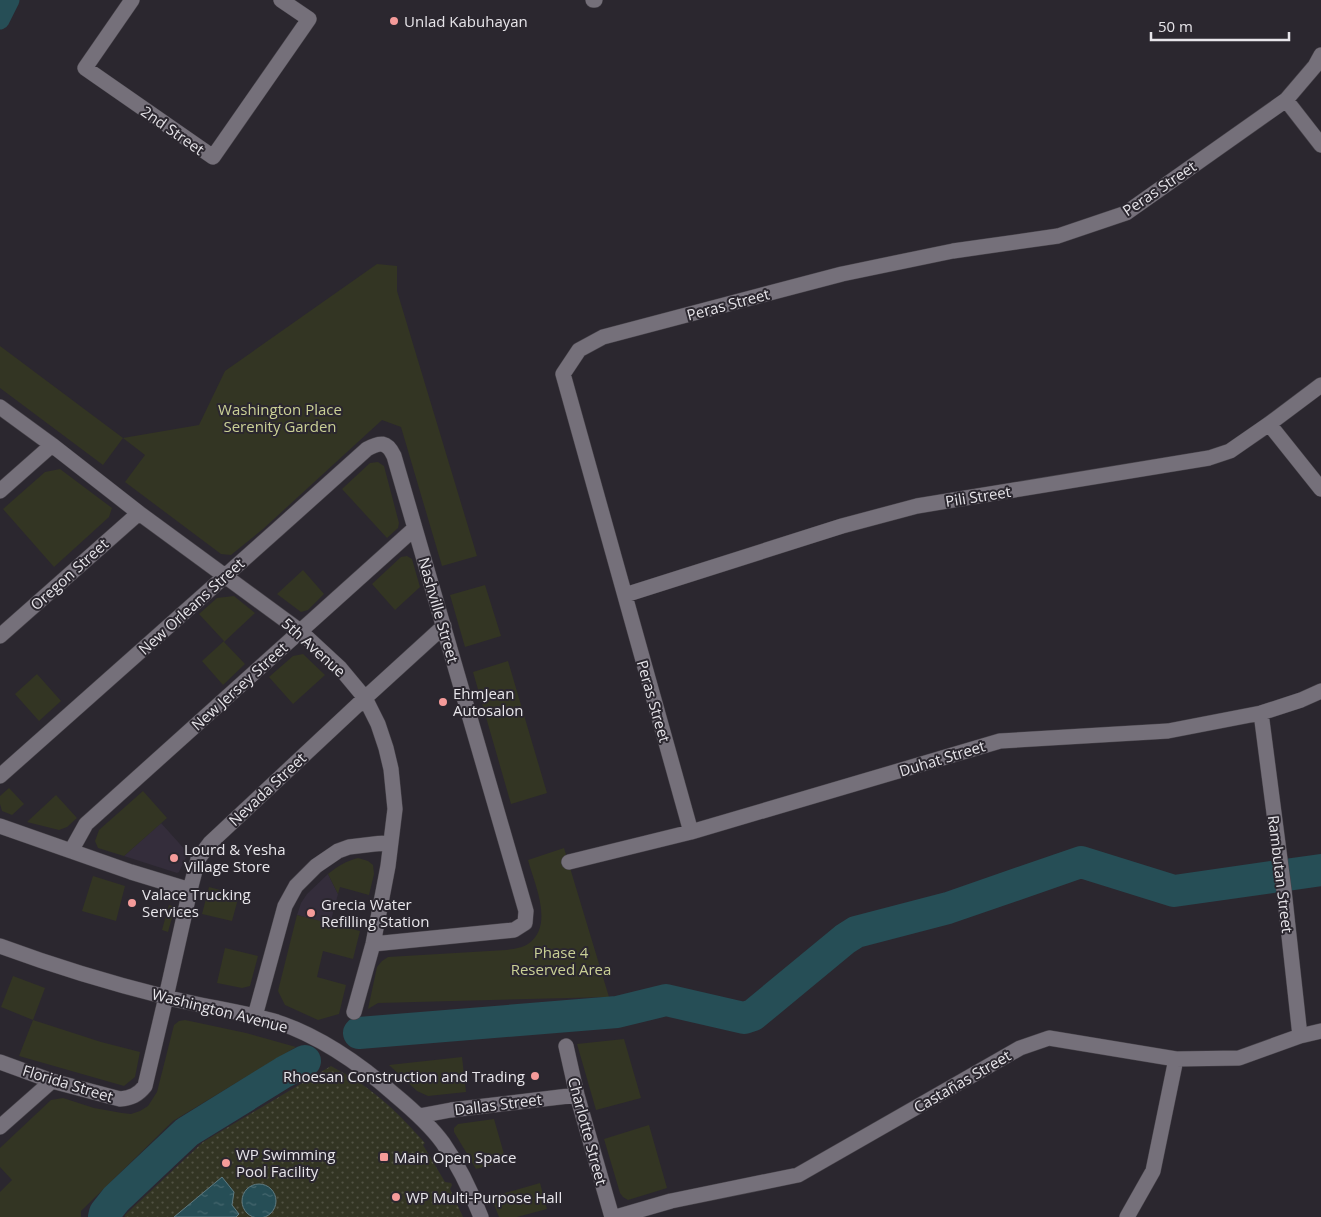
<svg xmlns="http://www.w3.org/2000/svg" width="1321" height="1217" font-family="'Open Sans',sans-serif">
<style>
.built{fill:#342d3b}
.green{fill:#333523}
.park{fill:url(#park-dots)}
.water{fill:url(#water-ripples);stroke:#607b82}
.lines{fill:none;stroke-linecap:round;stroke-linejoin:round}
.canal{stroke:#264e56;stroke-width:19}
.river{stroke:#264e56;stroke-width:32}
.minor-casing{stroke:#47434a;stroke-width:16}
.minor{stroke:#75707a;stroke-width:15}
.poi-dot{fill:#f59b9a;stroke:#2b272f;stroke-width:2}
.labels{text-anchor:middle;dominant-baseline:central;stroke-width:4;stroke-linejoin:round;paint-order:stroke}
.poi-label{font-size:15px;fill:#e7e5ea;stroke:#2b272f;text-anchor:start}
.street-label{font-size:15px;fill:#e7e5ea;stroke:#2b272f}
.park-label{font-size:15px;fill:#cad096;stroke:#2b272f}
</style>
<defs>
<pattern id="park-dots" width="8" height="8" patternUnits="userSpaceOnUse" patternTransform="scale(1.25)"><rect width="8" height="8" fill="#333523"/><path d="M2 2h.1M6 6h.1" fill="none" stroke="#515243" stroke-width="1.8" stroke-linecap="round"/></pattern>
<pattern id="water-ripples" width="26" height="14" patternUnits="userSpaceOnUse" patternTransform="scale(1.25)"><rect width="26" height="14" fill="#264e56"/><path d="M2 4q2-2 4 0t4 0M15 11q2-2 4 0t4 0" fill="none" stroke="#46676e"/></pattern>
</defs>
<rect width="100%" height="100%" fill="#2b272f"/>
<path class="built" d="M161 823 188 853 179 872 177 873 124 856Z
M328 874 338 894 330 924 297 915 301 903 307 894Z"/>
<path class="green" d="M377 264 397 266V291L477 556 442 566 401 427 382 420 263 529 231 555 221 554 125 482 145 455 123 438 103 465 0 388V346L123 438 199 425 225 371Z
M378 462 384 466 399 523 398 528 387 538 342 489 370 463Z
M60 469 112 508 109 517 54 567 3 509 45 472Z
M407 556 412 559 420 587 395 610 372 584 401 557Z
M303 570 324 594 308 610 301 612 277 594Z
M485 585 501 636 465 647 450 595Z
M234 596 255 613 224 642 245 664 223 685 202 661 224 641 199 614 217 598Z
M303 654 325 675 293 704 269 677 293 656Z
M508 661 547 793 511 804 473 672Z
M37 674 61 701 39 721 15 694Z
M9 788 24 804 12 815 2 811 0 804V796Z
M143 791 167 818 124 856 98 848 95 841 99 830Z
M56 795 77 818 67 827 59 830 27 822Z
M564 848 609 997 378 1003 368 1009 377 967 382 961 388 957 506 950C513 949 522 948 528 944 555 926 534 883 528 860Z
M358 858 368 861 373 865 374 874 369 895 340 887 338 894 328 874C338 866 346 861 358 858Z
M93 876 125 886 116 921 82 911Z
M209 887 239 895 232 921 202 914Z
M169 905 175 907 168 932 162 930Z
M297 915 360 931 353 959 323 951 317 977 346 985 339 1014 318 1020 285 1005 278 991Z
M225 948 258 956 250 986 242 988 217 983Z
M13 976 45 988 33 1020 101 1042 140 1052 135 1077 124 1086 19 1056 33 1020 1 1007Z
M185 1020 246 1033 296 1047 173 1121 81 1211V1217H0V1192L12 1180 0 1167V1148L51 1100 63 1098 94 1108 122 1113 131 1114 140 1111 148 1106 157 1092 174 1025 179 1021Z
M624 1039 641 1098 596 1110 577 1044Z
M462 1057 466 1092 428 1096 417 1091 389 1065Z
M494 1119 506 1161 476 1169 454 1132V1128L458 1124Z
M649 1125 667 1188 628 1200 623 1197 620 1193 604 1139Z
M540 1183 547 1209 517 1217H499L491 1197Z"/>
<path class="park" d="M331 1066C345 1074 359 1081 371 1091 391 1106 408 1124 425 1143L423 1145 445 1182 451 1183 452 1185 450 1189 463 1217H125V1215L203 1142Z"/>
<path class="water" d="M222 1177 234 1192 232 1205 239 1214 236 1217H174Z
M242 1201a17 17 0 1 1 34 0a17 17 0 1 1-34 0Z"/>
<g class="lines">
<path class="canal" d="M0 20 10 0"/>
<path class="river" d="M359 1033 617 1012 666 1000 744 1018 753 1015 845 939 856 932 948 908 1081 862 1174 891 1321 870
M104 1217 105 1213 116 1199 187 1132 284 1072 305 1061"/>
<g class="minor-casing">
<path id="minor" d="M132 0 85 68 213 157 309 19 281 0
M593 0H595
M1286 100 1321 145
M0 407 52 445 139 513 300 631 340 668 365 698 378 724 386 748 391 769 395 809 388 866 373 944 354 1012
M1269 424 1321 489
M0 491 52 445
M625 595 842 526 917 506 1209 458 1230 451 1269 424 1321 385
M0 636 139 513
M1261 713 1284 890 1300 1036
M0 776 279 528 367 449C380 442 387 441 394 456L526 911 525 923 514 930 373 944
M0 826 131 872 190 890
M691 832 563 374 579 350 603 337 842 274 953 251 1058 236 1126 213 1286 100 1315 66 1321 55
M71 851 86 824 415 528
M569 862 691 832 1000 741 1168 731 1261 713 1301 700 1321 691
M0 946C54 966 110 983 166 997 203 1007 241 1011 277 1022 322 1037 360 1064 395 1095 413 1110 430 1125 443 1143 459 1166 471 1191 481 1217
M255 1016 285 906 296 886 316 866 338 851 349 847 391 842
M566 1046 577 1095 612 1217
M0 1062 52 1081 120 1099C131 1098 138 1095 145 1086L166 997 190 890 198 859 210 843 365 698 444 626
M419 1116 451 1110 577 1095
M0 1127 52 1081
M616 1217 671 1201 798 1175 1020 1048 1049 1038 1176 1059 1239 1058 1300 1036 1321 1031
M1127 1217 1153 1171 1176 1059"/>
</g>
<use href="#minor" class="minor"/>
</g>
<g class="poi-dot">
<circle cx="394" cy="21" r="5"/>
<circle cx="443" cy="702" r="5"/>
<circle cx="174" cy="858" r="5"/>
<circle cx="132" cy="903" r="5"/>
<circle cx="311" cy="913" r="5"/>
<circle cx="535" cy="1076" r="5"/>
<rect x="379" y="1152" width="10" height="10" rx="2.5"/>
<circle cx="226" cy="1163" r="5"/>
<circle cx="396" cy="1197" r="5"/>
</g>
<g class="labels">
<g class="poi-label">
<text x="404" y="21">Unlad Kabuhayan</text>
<text x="453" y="693">EhmJean<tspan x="453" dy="17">Autosalon</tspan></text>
<text x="184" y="849">Lourd &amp; Yesha<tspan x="184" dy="17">Village Store</tspan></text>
<text x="142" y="894">Valace Trucking<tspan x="142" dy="17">Services</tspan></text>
<text x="321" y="904">Grecia Water<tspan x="321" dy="17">Refilling Station</tspan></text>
<text x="525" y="1076" text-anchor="end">Rhoesan Construction and Trading</text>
<text x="236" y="1154">WP Swimming<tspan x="236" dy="17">Pool Facility</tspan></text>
<text x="394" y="1157">Main Open Space</text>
<text x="406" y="1197">WP Multi-Purpose Hall</text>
</g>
<g class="street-label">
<text transform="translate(173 130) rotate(35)">2nd Street</text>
<text transform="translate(1159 188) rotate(-34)">Peras Street</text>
<text transform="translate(728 304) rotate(-15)">Peras Street</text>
<text transform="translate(978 496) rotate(-9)">Pili Street</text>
<text transform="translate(69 574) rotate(-42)">Oregon Street</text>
<text transform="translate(191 606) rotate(-42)">New Orleans Street</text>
<text transform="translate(439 610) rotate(74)">Nashville Street</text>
<text transform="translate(314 647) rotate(42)">5th Avenue</text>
<text transform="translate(239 686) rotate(-42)">New Jersey Street</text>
<text transform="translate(654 701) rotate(74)">Peras Street</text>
<text transform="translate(942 758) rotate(-17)">Duhat Street</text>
<text transform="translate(267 789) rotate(-43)">Nevada Street</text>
<text transform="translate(1281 874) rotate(83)">Rambutan Street</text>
<text transform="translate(220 1010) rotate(14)">Washington Avenue</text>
<text transform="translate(962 1081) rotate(-30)">Castañas Street</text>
<text transform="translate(68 1083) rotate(17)">Florida Street</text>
<text transform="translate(498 1104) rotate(-7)">Dallas Street</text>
<text transform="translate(588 1131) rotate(75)">Charlotte Street</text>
</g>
<g class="park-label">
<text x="280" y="409">Washington Place<tspan x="280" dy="17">Serenity Garden</tspan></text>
<text x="561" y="952">Phase 4<tspan x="561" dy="17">Reserved Area</tspan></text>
</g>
</g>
<path d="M1151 32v8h138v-8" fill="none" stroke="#e7e5ea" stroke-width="2.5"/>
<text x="1158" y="32" font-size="15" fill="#e7e5ea" stroke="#2b272f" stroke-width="4" paint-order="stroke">50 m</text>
</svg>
